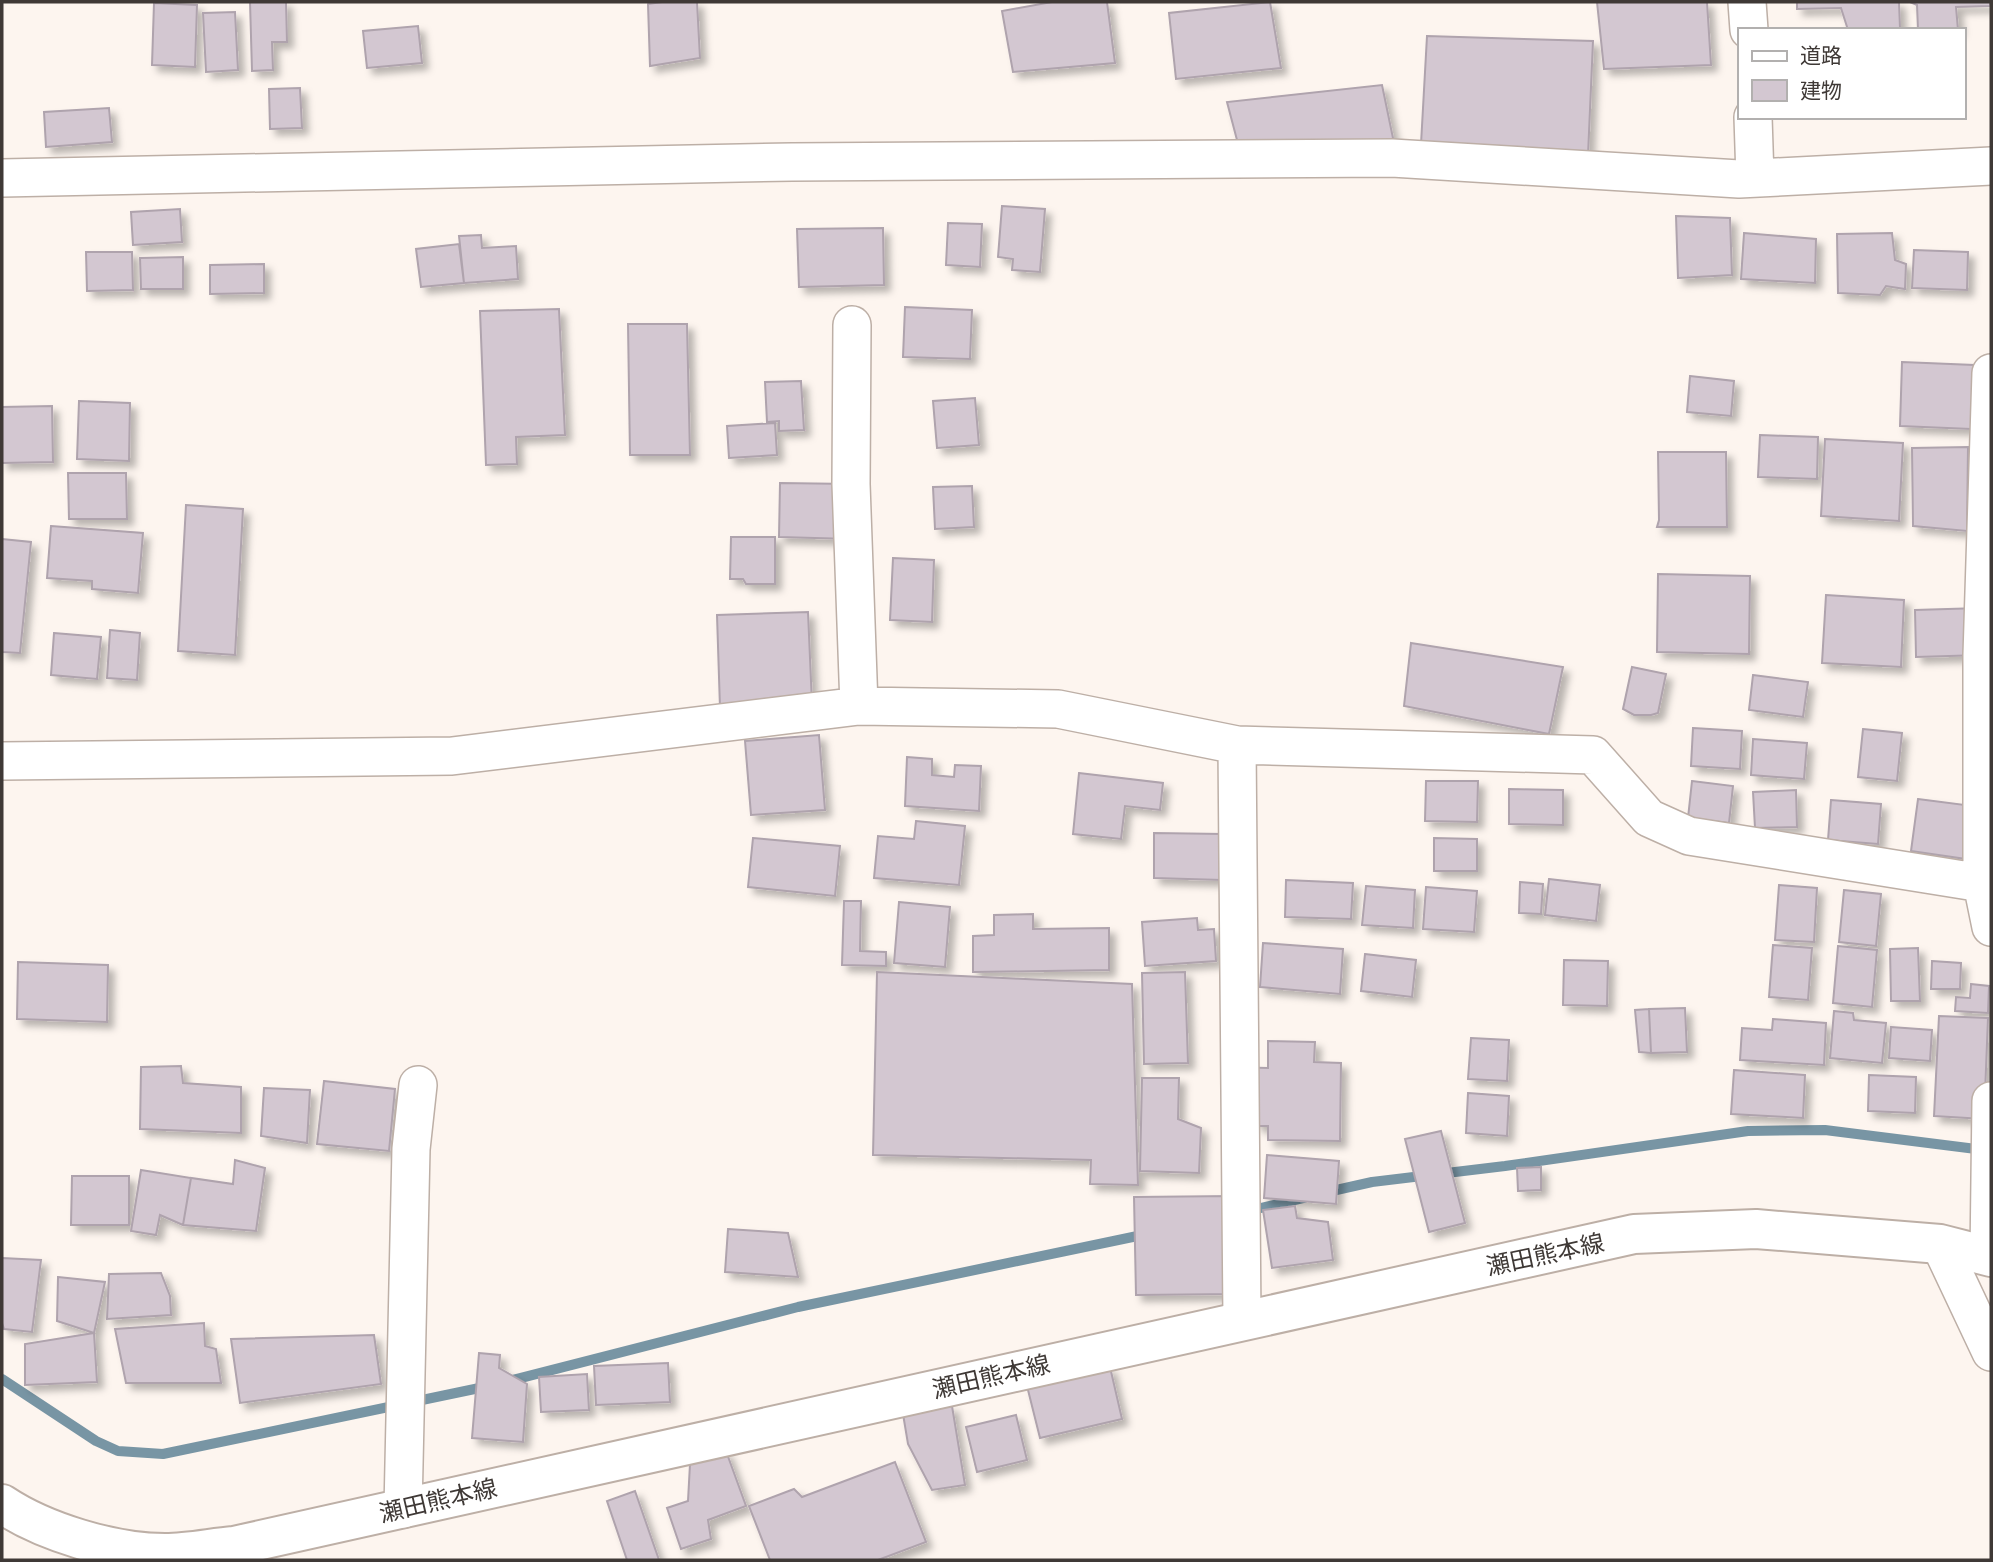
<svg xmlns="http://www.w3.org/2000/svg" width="1993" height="1562" font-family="'IBM Plex Sans','Noto Sans JP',sans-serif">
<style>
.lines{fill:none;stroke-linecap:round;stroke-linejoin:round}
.stream{stroke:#7895a4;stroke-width:10}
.building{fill:#d3c7d1;stroke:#afa3ad;stroke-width:2;filter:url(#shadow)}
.street-casing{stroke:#bdafa6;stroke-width:40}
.secondary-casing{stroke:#bdafa6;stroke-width:42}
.street{stroke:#fff;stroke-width:37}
.secondary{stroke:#fff;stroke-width:38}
.labels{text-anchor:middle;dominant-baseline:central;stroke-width:5;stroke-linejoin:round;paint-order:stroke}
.street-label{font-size:24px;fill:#3f3936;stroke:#fff}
</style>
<defs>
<filter id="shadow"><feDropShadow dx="6" dy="6" stdDeviation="3.5" flood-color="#0004"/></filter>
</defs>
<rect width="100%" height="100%" fill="#fdf5ef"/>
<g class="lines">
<path class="stream" d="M1323 1193 1372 1182 1505 1166 1748 1131 1825 1130 1984 1150
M1248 1211 1304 1198
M2 1379 96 1441 118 1451 163 1454 489 1386
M505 1382 798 1307 1147 1234"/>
</g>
<path class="building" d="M250 2H286L287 42H272L273 70 252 71Z
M662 2H697L700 58 650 66 648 4Z
M1052 2H1107L1115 63 1013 72 1002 11Z
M1270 2 1281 68 1176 79 1169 13Z
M1597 2H1707L1711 65 1604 69Z
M1797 2H1899L1900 28 1848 30 1841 8 1797 9Z
M1910 2H1990V6L1956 7 1958 30H1918L1917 5Z
M154 3 197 5 195 67 152 65Z
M235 12 238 70 206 72 203 13Z
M418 26 422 63 367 68 363 31Z
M1427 36 1593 41 1588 155 1421 144Z
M1382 85 1394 143 1242 159 1227 102Z
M300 88 302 128 270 129 269 89Z
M109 108 112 142 46 147 44 112Z
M1002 206 1045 209 1040 272 1012 270 1013 259 998 257Z
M180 209 182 242 133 245 131 212Z
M1676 216 1730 218 1732 275 1678 278Z
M948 223 982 224 980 267 946 265Z
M883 228 884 285 799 287 797 229Z
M1744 233 1816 239 1815 283 1741 279Z
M1892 233 1895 260 1906 264 1905 289 1886 286 1880 295 1838 293 1837 234Z
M481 235 482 248 516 246 518 279 464 283 459 236Z
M459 244 464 283 421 287 416 249Z
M1914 250 1968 252 1967 290 1912 288Z
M86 252H132L133 290 87 291Z
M183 257V289H141L140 258Z
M264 264V293L210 294V265Z
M905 307 972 310 970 359 903 357Z
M559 309 565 435 516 437 517 464 486 465 480 311Z
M628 324H687L690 455H630Z
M1902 362 1974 365 1971 429 1900 426Z
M1690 376 1734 381 1731 416 1687 412Z
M801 381 804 430 779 431V421L767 422 765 382Z
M975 398 979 445 937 448 933 401Z
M79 401 130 403 129 461 77 459Z
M52 406 53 462 2 463V407Z
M775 423 777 455 729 458 727 426Z
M1760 435 1818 437 1817 479 1758 477Z
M1825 439 1903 443 1899 521 1821 516Z
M1968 447 1967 531 1913 526 1912 448Z
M1658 452H1726L1727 527H1657L1659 520Z
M68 473H126L127 519H69Z
M780 483 851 484V539L779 537Z
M972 486 974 527 935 529 933 487Z
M186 505 243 509 235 655 178 651Z
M51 526 143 533 138 593 92 589V581L47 578Z
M731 537H775V584H746L743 579H730Z
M2 539 31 542 20 653 2 652Z
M893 558 934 560 932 622 890 620Z
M1658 574 1750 576 1749 654 1657 652Z
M1826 595 1904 600 1901 667 1822 663Z
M1980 608 1982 655 1916 657 1915 610Z
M808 612 812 704 720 708 717 615Z
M110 630 140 633 137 680 107 678Z
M54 633 101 637 97 679 51 675Z
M1411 643 1563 667 1549 734 1404 706Z
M1632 667 1666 674 1658 713 1651 715H1634L1623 709Z
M1753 675 1808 682 1803 717 1749 710Z
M1693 728 1742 731 1740 769 1691 766Z
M1863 729 1902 733 1897 781 1858 777Z
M819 735 825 810 751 815 745 741Z
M1753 739 1807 743 1804 779 1751 775Z
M907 757 932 759V775L954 777 955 765 981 766 979 811 905 806Z
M1079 773 1163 783 1160 810 1125 806 1121 839 1073 834Z
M1426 781H1478L1477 822 1425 821Z
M1692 781 1733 786 1729 823 1688 818Z
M1509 789 1563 790V825L1509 824Z
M1796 790 1797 827 1755 828 1753 792Z
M1918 799 1973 806 1966 859 1911 851Z
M1831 800 1881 804 1878 844 1828 840Z
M916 821 965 826 959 885 874 878 878 836 914 839Z
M1154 833 1223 834 1222 880 1154 878Z
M753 838 840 846 835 896 748 887Z
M1434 838 1477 839V871H1434Z
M1549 879 1600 885 1596 921 1545 915Z
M1286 880 1353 883 1351 919 1285 917Z
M1520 882 1543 884 1541 914 1519 913Z
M1779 885 1817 888 1814 942 1775 940Z
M1366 886 1415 890 1413 928 1362 925Z
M1426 887 1477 891 1474 932 1423 929Z
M1844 890 1881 894 1876 946 1839 942Z
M844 901H861L860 951 886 952V966L842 965Z
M899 902 950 907 945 967 894 963Z
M1033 914V929L1109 928V970L973 972V936L994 935V915Z
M1197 918 1198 930 1214 929 1216 961 1145 966 1142 922Z
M1263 943 1343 949 1340 994 1260 987Z
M1773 945 1812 948 1808 1000 1769 997Z
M1838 946 1877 950 1872 1007 1833 1003Z
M1918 948 1920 1001H1891L1890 949Z
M1365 954 1416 960 1412 997 1361 991Z
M1564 960 1608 961 1607 1006 1563 1005Z
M1932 961 1961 963 1960 989H1931Z
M18 962 108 965 107 1022 17 1019Z
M877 972 1132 984 1138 1185 1090 1184 1091 1160 873 1155Z
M1185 972 1188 1063 1144 1064 1142 973Z
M1971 984 1989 986 1988 1013 1955 1011 1956 997 1970 998Z
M1685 1008 1687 1052 1651 1053 1649 1009Z
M1649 1009 1651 1053 1639 1052 1635 1010Z
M1834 1011 1853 1013 1854 1020 1886 1023 1882 1063 1830 1058Z
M1939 1016 1988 1018 1984 1119 1934 1116Z
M1773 1019 1826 1023 1824 1065 1740 1060 1742 1028 1772 1030Z
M1891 1027 1932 1030 1930 1061 1889 1058Z
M1471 1038 1509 1040 1507 1081 1468 1079Z
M1268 1041 1315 1042 1314 1062 1341 1063 1340 1141 1268 1140V1126H1258L1228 1067 1268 1068Z
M181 1066 183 1083 241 1087V1133L140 1129 141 1067Z
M1734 1070 1805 1075 1803 1118 1731 1114Z
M1869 1075 1916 1077 1915 1113 1868 1111Z
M1142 1078H1179L1178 1119 1201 1128 1199 1173 1140 1171Z
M324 1081 395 1089 389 1151 317 1144Z
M264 1088 310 1090 307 1143 261 1136Z
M1468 1093 1509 1096 1507 1136 1466 1133Z
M1441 1131 1465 1223 1429 1232 1405 1139Z
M1267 1155 1339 1161 1336 1204 1264 1198Z
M235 1160 265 1168 256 1231 183 1225 191 1178 233 1184Z
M1541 1167V1190L1518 1191 1517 1168Z
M141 1170 191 1178 183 1225 160 1215 156 1235 131 1231Z
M72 1176H129V1225H71Z
M1232 1196 1234 1294 1136 1295 1134 1197Z
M1295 1206 1297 1218 1328 1222 1333 1260 1272 1268 1263 1210Z
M728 1229 788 1233 798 1277 725 1272Z
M2 1258 41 1260 32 1332 4 1329 2 1323Z
M161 1273 170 1296 171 1315 107 1319 109 1274Z
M58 1277 105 1282 94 1333 57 1321Z
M204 1323 205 1346 216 1349 221 1383H126L115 1329Z
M94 1333 97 1382 25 1385V1344Z
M374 1335 381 1384 240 1403 231 1339Z
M479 1353 500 1355 499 1368 527 1384 523 1442 472 1438Z
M668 1363 670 1402 596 1405 594 1366Z
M1110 1367 1122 1419 1040 1438 1027 1386Z
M587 1374 589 1410 541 1412 539 1377Z
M952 1406 965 1485 932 1490 908 1444 903 1414Z
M1016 1415 1027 1460 977 1472 966 1427Z
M726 1451 746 1506 708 1520 711 1539 681 1549 667 1508 688 1501 690 1464Z
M895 1462 926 1542 878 1560H770L749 1506 794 1489 802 1497Z
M635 1491 659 1560H627L607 1501Z"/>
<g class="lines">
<g class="street-casing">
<path id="street" d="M1747 2 1749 30
M1753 117 1755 178
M2 178 792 162 1392 158 1739 179 1991 166
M852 325 851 484 859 706
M1991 373 1982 655V883L1991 927
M1237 745 1242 1320
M2 761 452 756 859 706 1058 709 1237 745 1593 755 1649 818 1689 836 1982 883
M1940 1244 1991 1352
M1989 1256 1991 1101
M403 1509 411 1149 418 1085"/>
</g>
<g class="secondary-casing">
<path id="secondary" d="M2 1504C44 1532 113 1553 165 1553 188 1553 211 1548 234 1546L1634 1234 1756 1229 1940 1244 1991 1257"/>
</g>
<use href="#street" class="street"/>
<use href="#secondary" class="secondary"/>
</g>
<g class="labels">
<g class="street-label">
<text transform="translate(1545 1254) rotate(-12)">瀬田熊本線</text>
<text transform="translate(991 1376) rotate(-13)">瀬田熊本線</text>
<text transform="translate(438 1500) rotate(-13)">瀬田熊本線</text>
</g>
</g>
<rect width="1993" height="1562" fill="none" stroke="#3f3936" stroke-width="7"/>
<rect x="1738" y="28" width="228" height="91" fill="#ffffff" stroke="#b2b0af" stroke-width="2"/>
<rect x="1752" y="51" width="35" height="10" fill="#ffffff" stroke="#b2b0af" stroke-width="2"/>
<text x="1800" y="63" font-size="21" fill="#3f3936">道路</text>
<rect x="1752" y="80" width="35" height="21" fill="#d3c7d1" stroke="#b2b0af" stroke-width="2"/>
<text x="1800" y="98" font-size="21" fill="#3f3936">建物</text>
</svg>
